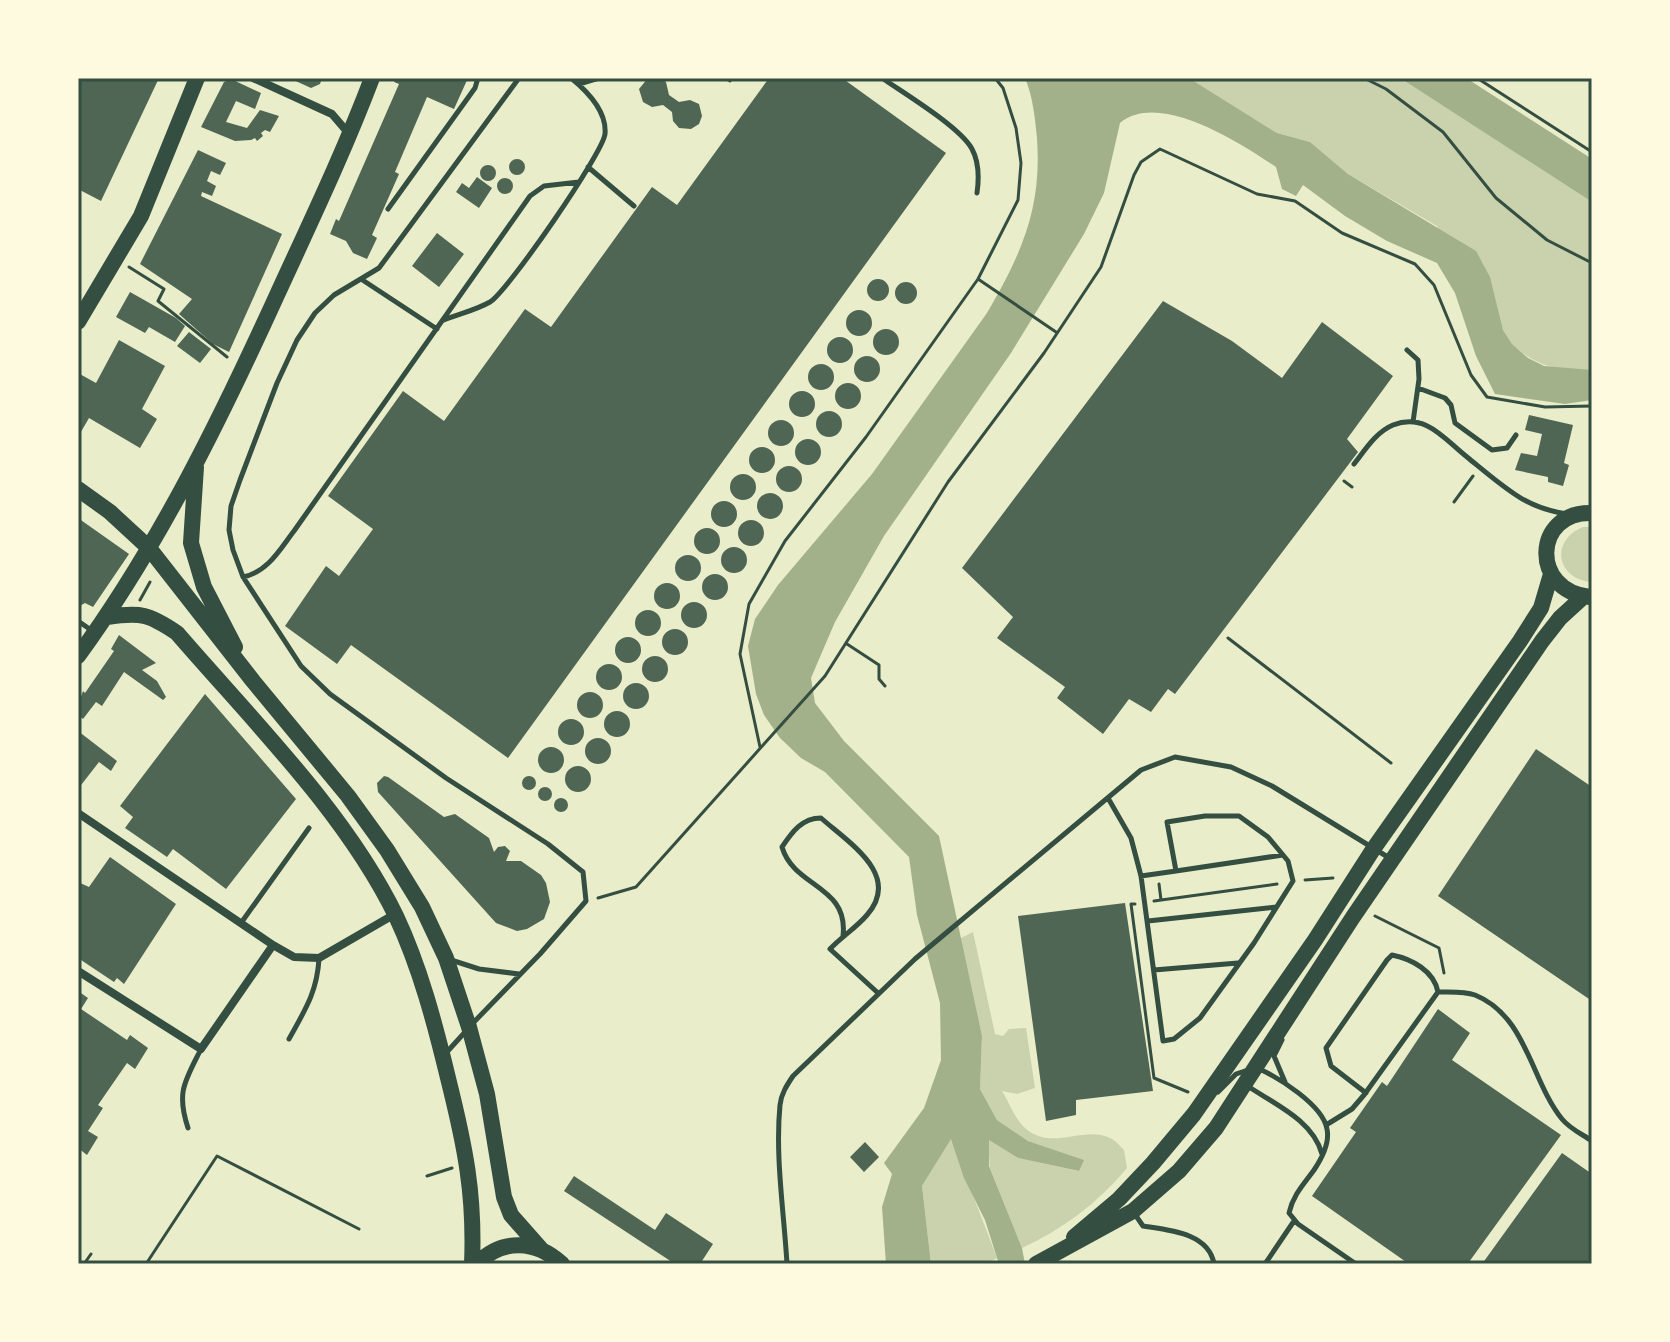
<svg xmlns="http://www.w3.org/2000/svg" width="1670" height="1342" font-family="'Varela Round',sans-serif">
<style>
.green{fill:#cad2ad}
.water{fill:#a3b18a}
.building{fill:#4f6655}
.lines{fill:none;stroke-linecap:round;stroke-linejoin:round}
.path{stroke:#344e41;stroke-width:3}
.service{stroke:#344e41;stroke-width:5}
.minor{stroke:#344e41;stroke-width:8}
.primary{stroke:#344e41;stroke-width:16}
.trunk{stroke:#344e41;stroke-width:16}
.neatline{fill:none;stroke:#344e41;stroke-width:3}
</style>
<rect width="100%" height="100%" fill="#e9edc9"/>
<path class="green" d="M1189 78H1400L1592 202V370C1557 370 1539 368 1512 344L1437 226 1348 174 1310 142 1277 133Z
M1583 527H1592L1591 582C1556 579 1550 540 1583 527Z
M973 932 995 1034 1003 1036 1009 1029 1026 1028 1035 1088 1017 1094 1002 1091C1009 1102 1015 1119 1025 1128 1052 1152 1083 1125 1110 1138 1115 1140 1120 1146 1124 1150L1127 1168C1098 1203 1063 1229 1022 1248L990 1168 988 1139 1018 1158 1078 1171 1083 1160 1028 1141 997 1120 980 1089 982 1036 959 939Z
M951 1138 997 1258 986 1264H931L922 1186Z"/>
<path class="water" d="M1025 78H1189L1277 133 1310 142 1348 174 1476 251 1490 277 1503 330 1512 344 1528 358 1544 366 1592 370V400L1565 404 1495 394 1476 356 1455 293 1437 263 1387 241 1345 216 1303 185 1296 196 1282 189 1276 167C1241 144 1160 90 1120 123L1104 193 1084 234 1011 353 884 536 835 622 811 678 815 703 844 741 939 836 982 1036 980 1089 997 1120 1028 1141 1084 1160 1079 1171 1018 1158 989 1140V1166L1022 1248 1025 1264H999L985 1220 964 1178 951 1139 922 1186 931 1264H886L882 1207 892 1174 884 1163 924 1108 941 1060 940 1003 917 915 909 857 825 772 801 758 780 738 764 715 756 694 748 646 755 619 778 585 872 474 987 313C1022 253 1042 208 1037 138 1035 118 1033 97 1025 78Z
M1400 78H1466L1592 159V202Z"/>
<path class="building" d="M78 78H159L101 201 78 189Z
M289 78H322L320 84 311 88Z
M396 78H468L454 109 427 97 395 172 399 174 372 235 377 238 367 259 353 253 346 241 330 234 336 219 339 221 399 84 394 82Z
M648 78H661L666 82 669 95 679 102 690 100 699 104 702 116 699 124 691 129 679 128 673 121 672 112 663 105 652 107 643 102 639 89Z
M769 78H842L946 153 508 758 351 645 337 664 285 626 326 566 339 576 373 529 328 496 403 391 444 421 525 309 551 327 652 187 677 205Z
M231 79 261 93 255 109 236 101 226 122 247 128 260 110 279 116 270 132 265 130 261 133 263 136 257 141 255 138 251 140 235 141 201 127 224 82Z
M198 150 226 163 220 175 211 171 207 181 216 186 212 196 202 192 201 196 282 234 229 352 213 344 179 314 192 299 140 264Z
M509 167a8 8 0 1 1 16 0a8 8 0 1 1-16 0Z
M480 173a8 8 0 1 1 16 0a8 8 0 1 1-16 0Z
M477 177 492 188 479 208 456 192 462 183 469 188Z
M497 186a8 8 0 1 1 16 0a8 8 0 1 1-16 0Z
M437 233 464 254 439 287 412 266Z
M867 290a11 11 0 1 1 22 0a11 11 0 1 1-22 0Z
M895 293a11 11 0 1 1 22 0a11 11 0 1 1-22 0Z
M130 292 176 318 185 326 175 342 149 327 145 333 116 317Z
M1163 301 1232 341 1282 378 1322 322 1393 376 1347 439 1358 452 1175 694 1168 689 1151 712 1129 699 1103 734 1057 698 1065 687 997 638 1013 617 962 568Z
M846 323a13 13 0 1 1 26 0a13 13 0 1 1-26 0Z
M873 342a13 13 0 1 1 26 0a13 13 0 1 1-26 0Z
M189 332 211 349 200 363 177 346Z
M827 350a13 13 0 1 1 26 0a13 13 0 1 1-26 0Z
M119 340 165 366 142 409 157 419 140 448 89 418 78 437V373L96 383Z
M854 369a13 13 0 1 1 26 0a13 13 0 1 1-26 0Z
M808 377a13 13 0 1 1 26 0a13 13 0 1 1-26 0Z
M835 396a13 13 0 1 1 26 0a13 13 0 1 1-26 0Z
M789 404a13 13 0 1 1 26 0a13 13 0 1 1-26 0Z
M816 424a13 13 0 1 1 26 0a13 13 0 1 1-26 0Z
M1529 415 1573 425 1564 463 1569 465 1563 486 1548 482V477L1515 470 1521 453 1537 456 1542 434 1525 430Z
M768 433a13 13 0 1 1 26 0a13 13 0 1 1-26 0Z
M795 452a13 13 0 1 1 26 0a13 13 0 1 1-26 0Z
M749 460a13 13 0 1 1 26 0a13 13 0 1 1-26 0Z
M776 479a13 13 0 1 1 26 0a13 13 0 1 1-26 0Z
M730 487a13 13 0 1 1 26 0a13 13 0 1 1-26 0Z
M757 506a13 13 0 1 1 26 0a13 13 0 1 1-26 0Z
M711 514a13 13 0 1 1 26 0a13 13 0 1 1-26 0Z
M78 518 129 554 93 607 85 603 78 607Z
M738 533a13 13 0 1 1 26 0a13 13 0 1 1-26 0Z
M694 541a13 13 0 1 1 26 0a13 13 0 1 1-26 0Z
M721 560a13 13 0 1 1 26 0a13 13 0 1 1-26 0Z
M675 568a13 13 0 1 1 26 0a13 13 0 1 1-26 0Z
M702 587a13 13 0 1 1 26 0a13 13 0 1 1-26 0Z
M654 596a13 13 0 1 1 26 0a13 13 0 1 1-26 0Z
M681 615a13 13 0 1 1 26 0a13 13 0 1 1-26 0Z
M635 623a13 13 0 1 1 26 0a13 13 0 1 1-26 0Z
M662 642a13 13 0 1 1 26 0a13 13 0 1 1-26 0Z
M119 635 156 663 142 670 157 681 166 697 163 700 124 672 102 706 96 702 83 719 78 715V705L83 691 85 693 114 651 111 649Z
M615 650a13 13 0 1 1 26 0a13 13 0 1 1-26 0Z
M642 669a13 13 0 1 1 26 0a13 13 0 1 1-26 0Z
M596 677a13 13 0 1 1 26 0a13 13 0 1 1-26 0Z
M623 696a13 13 0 1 1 26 0a13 13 0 1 1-26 0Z
M577 705a13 13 0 1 1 26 0a13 13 0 1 1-26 0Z
M205 694 296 799 226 889 173 849 167 857 125 828 133 817 120 806Z
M604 724a13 13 0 1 1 26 0a13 13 0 1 1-26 0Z
M558 732a13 13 0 1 1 26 0a13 13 0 1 1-26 0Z
M78 731 117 761 111 771 99 762 78 789Z
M585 751a13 13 0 1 1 26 0a13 13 0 1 1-26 0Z
M538 760a13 13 0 1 1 26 0a13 13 0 1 1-26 0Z
M1536 749 1592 787V1001L1438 896Z
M565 779a13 13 0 1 1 26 0a13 13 0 1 1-26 0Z
M522 783a7 7 0 1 1 14 0a7 7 0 1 1-14 0Z
M384 776 388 777 444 817 455 814 489 838 494 852 498 847 505 846 510 851 506 861H521L541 875 546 883 550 902 544 919 527 929 517 931 496 923 378 792 377 783Z
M538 794a7 7 0 1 1 14 0a7 7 0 1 1-14 0Z
M554 805a7 7 0 1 1 14 0a7 7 0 1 1-14 0Z
M110 857 176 904 124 984 117 978 114 982 78 958V882L89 887Z
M1125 903 1153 1091 1076 1100V1115L1046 1121 1018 916Z
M78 991 88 998 81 1009 127 1040 130 1035 148 1048 135 1069 127 1063 98 1105 103 1108 88 1131 98 1137 87 1155 78 1148Z
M1438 1009 1470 1033 1452 1060 1561 1135 1469 1262 1472 1264H1409L1312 1196 1356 1132 1350 1128 1382 1082 1387 1086Z
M865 1142 879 1157 864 1172 850 1157Z
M1562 1153 1592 1174V1264H1482Z
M574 1176 655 1230 666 1213 713 1244 700 1264H675L564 1191Z"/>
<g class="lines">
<path class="path" d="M725 78 730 81
M1364 78 1386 89 1443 132 1496 198 1547 240 1592 263
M1477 78 1592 152
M129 267 164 289 158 301 227 357
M978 279 1056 332
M1344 481 1352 487
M1454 502 1473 476
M140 600 150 582
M1228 638 1391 763
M847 644 879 665V679L885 686
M760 747 740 654 749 604 785 541 866 437 978 279 1018 200 1021 163 1016 128 1003 88 995 78
M1305 880 1333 878
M1159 884 1161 900
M598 898 636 887 825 676 948 482 1044 353 1101 267 1134 175 1141 162 1160 149 1257 194 1295 201 1342 233 1415 264 1434 285 1471 375 1487 397 1545 407 1592 406
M1154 901 1277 884
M1135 904H1131L1154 1078 1188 1092
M1375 916 1439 948 1444 973
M427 1176 452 1168
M84 1264 91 1254
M146 1264 217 1156 359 1229"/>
<path class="service" d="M882 78C905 94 960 127 972 149 979 162 979 179 977 193
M579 84 599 78
M588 167 634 206
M388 209 475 88 478 78
M361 279 437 329
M444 320C459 314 476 310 490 302 508 291 603 153 605 134 607 112 587 91 571 78
M1407 350 1418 360 1419 379 1413 422
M1418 388 1445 398 1451 405 1455 423 1492 450 1507 448 1516 435
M1354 464C1365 450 1376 432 1393 425 1426 412 1445 440 1467 457 1483 470 1499 484 1516 495 1532 506 1548 511 1567 514
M243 577C268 572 280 549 294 531L530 196 544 186 579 182
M78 621 91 630
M1108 798 1131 838 1141 876 1163 1041 1174 1039 1200 1018 1254 943 1293 881 1288 861 1268 837 1239 816H1205L1167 822 1176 871 1283 855
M1141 876 1176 871
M1148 921 1276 907
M241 923 309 828
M843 936C849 885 794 888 782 847 792 832 802 818 821 818 849 843 902 875 867 915 856 928 841 937 830 949L878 993
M451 960 479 969 519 974
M1154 970 1238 963
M1438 992C1450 992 1464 991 1475 995 1527 1016 1531 1081 1562 1119 1570 1129 1582 1134 1592 1141
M473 1023 540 954 586 901 583 872 548 844 446 778 330 694 301 666 243 577 233 550 229 530 231 506 240 480 277 383 297 340 315 313 334 295 379 268 519 78
M289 1039C305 1010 317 992 319 959
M1282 1040 1274 1056 1285 1082
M446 1053 466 1031
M1257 1068C1278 1077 1323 1105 1327 1129 1330 1143 1322 1158 1314 1170 1304 1184 1293 1195 1289 1213L1298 1224 1356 1264
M1246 1085C1274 1104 1313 1120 1322 1154
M1218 1092 1236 1074 1248 1070
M1366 1093 1331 1066 1326 1048 1387 960 1392 955C1412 959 1434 971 1438 992
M1326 1125 1352 1109 1364 1095 1438 992
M188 1128C176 1092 185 1081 201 1049
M1134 1213 1143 1226C1169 1230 1209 1233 1214 1264
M787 1264C784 1212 775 1157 780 1105 781 1094 787 1085 793 1076L915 959 1141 770 1175 757 1231 767 1272 786 1391 859
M1265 1264 1294 1221"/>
<path class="minor" d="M253 78 332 114 350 135
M78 813 273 945 294 957 319 958 395 914
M78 971 201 1049 273 945"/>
<path class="primary" d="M1590 597C1530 591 1533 511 1592 513
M1074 1237 1119 1199 1153 1163 1194 1114 1315 940 1374 848 1520 641 1541 608 1551 574
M1036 1264 1133 1211 1179 1171 1216 1128 1353 917 1542 641 1560 618 1583 597"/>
<path class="trunk" d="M78 322 141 216 197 78
M196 467 191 543 204 587 235 647
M78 489 110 512 149 548 253 681 348 796 387 850 422 907 446 958 469 1027 487 1094 504 1197 511 1215 541 1249
M107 617C141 612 149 614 177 633 252 720 346 813 396 916 420 967 435 1024 448 1078 465 1146 475 1194 472 1264
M78 656C159 545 220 420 277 295 310 223 344 152 372 78
M477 1264C502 1238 536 1240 562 1264"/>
</g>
<rect width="1670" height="1342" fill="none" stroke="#fefae0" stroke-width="160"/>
<rect x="80" y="80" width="1510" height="1182" class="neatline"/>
</svg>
